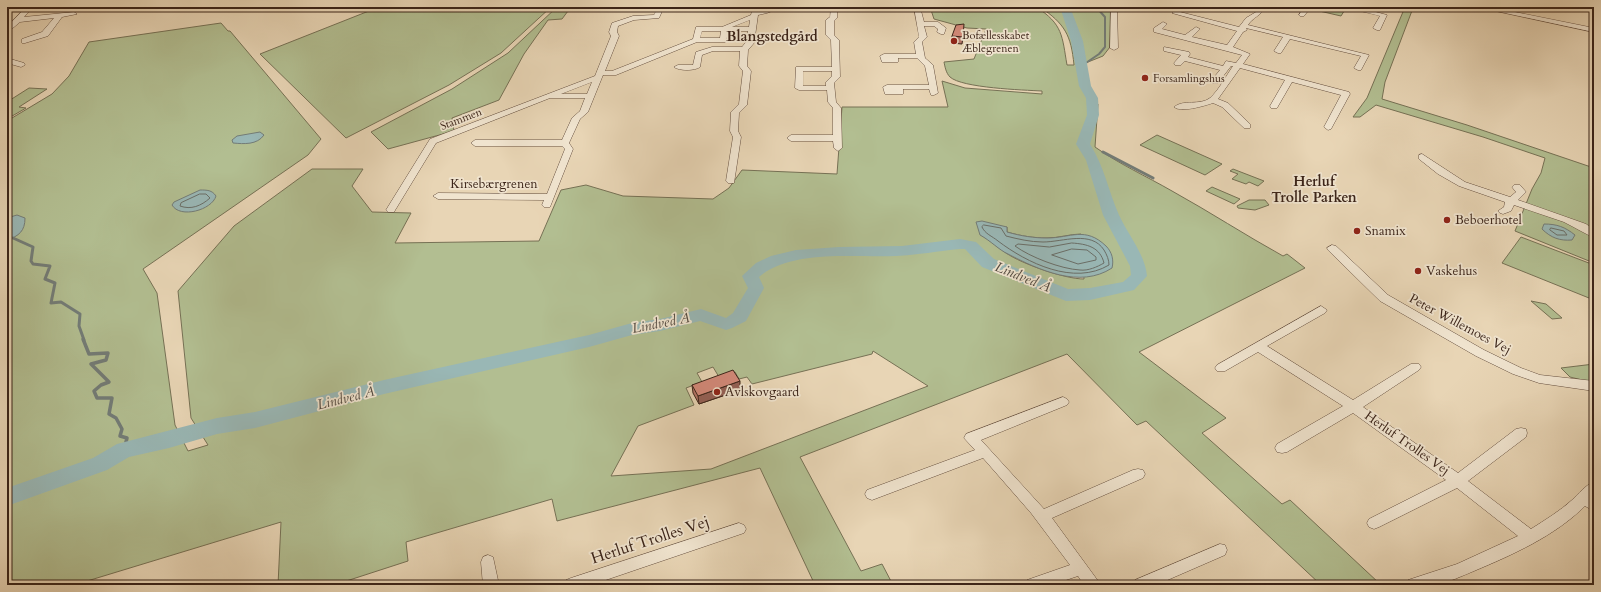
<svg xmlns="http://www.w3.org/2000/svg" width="1601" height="592" font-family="Cardo,serif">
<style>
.green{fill:#b2be91;stroke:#767155;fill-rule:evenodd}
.water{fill:#99b7b5;stroke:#737c77}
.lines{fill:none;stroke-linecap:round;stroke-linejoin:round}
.shore{stroke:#6a6e67;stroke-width:1}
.stream-far2{stroke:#737c77;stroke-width:2}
.stream-far1{stroke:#737c77;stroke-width:3}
.stream{stroke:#737c77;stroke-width:3.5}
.river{fill:#99b7b5;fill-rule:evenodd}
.minor-casing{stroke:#665040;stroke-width:1}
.minor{fill:#f0e4cf;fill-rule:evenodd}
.wall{fill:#b57668;stroke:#3b2419}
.shaded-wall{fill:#946055;stroke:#3b2419}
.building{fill:#d38979;stroke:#3b2419}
.poi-dot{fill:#8f2418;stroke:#f0e4cf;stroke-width:1.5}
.labels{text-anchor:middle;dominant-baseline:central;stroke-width:3.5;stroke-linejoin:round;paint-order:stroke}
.far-poi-label{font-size:11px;fill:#3b2419;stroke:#f0e4cf;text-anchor:start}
.far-street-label{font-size:11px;fill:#3b2419;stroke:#f0e4cf}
.street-label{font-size:13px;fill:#3b2419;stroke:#f0e4cf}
.poi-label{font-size:13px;fill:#3b2419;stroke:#f0e4cf;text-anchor:start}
.far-district-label{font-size:14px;font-weight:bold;fill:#3b2419;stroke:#f0e4cf}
.neighbourhood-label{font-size:14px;font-weight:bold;fill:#3b2419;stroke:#f0e4cf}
.water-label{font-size:14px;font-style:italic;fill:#524940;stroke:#f0e4cf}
.near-street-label{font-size:16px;fill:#3b2419;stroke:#f0e4cf}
</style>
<rect width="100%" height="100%" fill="#e8d5b5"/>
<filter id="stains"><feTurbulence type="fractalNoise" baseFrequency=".005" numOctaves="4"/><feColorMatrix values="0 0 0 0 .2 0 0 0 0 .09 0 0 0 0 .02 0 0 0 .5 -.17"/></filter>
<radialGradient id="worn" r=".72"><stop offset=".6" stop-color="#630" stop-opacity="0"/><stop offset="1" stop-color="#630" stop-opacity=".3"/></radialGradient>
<path class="green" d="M379 7H551L501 53 449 85 346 138 260 54Z
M557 7H571L562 19 548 20 524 54 499 100 452 118 454 131 388 149 371 132 452 89 508 53Z
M930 7H1036C1063 24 1062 36 1067 65H1074C1071 35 1065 24 1040 7H1112L1110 47 1103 56 1078 66 1086 95 1098 104 1095 147C1119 164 1146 176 1172 191 1210 212 1245 235 1283 256L1287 254 1305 268 1139 352 1226 418 1202 433 1282 504 1290 500 1379 583 1373 585H1321L1146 421 1137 425 1067 354 800 457 861 571 882 564 893 585H815L760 468 557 521 552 499 406 542 408 561 334 585H278L281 522 74 585H7V121L52 94 69 76 89 42 221 23 228 31H230L321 139 308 155 143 269 157 293 175 425 188 451 208 445 191 418 178 291 234 226 312 169H363L352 186 372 212 411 213 395 243 539 241 561 190 586 185 623 196 713 199 729 188 742 170 837 174 842 107H948L942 81 965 88 1042 94V91C1023 90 962 88 950 77 946 73 945 67 944 62L974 59 986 29 967 28 934 19ZM1007 227V232C1021 236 1033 238 1047 238 1059 238 1070 234 1081 234L1084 279C1065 279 1022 264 1006 253 997 247 990 240 981 235ZM873 351 928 386 711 469 611 476 638 426 694 405 686 388 702 382 697 373 713 367 719 377 735 372 739 379 747 377 752 384 872 354Z
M1317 7 1346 8 1341 16 1315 10Z
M1405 7 1413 8 1385 82 1382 99 1467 125 1594 168V263L1515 231 1532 189 1541 173 1545 158 1483 137 1376 105 1360 117H1353L1367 98Z
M29 88 47 89 19 107 26 108 7 119V102Z
M1157 135 1222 164 1205 175 1140 145Z
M1233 169 1264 181 1258 186 1249 182 1246 184 1232 179 1238 174 1230 171Z
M1212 187 1240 199 1234 204 1206 191Z
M1249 200H1265L1269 205 1255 210 1238 208 1237 206Z
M1521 237 1594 265V300L1502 263Z
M1531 301 1546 304 1562 318 1552 319Z
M1594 364V383L1570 377 1561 368Z"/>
<path class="water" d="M260 132 264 135C257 145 244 144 233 143L232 140 237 136Z
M200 190C207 190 212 190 216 196 212 210 180 219 172 205L174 202Z
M17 215 25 218C25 231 19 236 7 240V218Z
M982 221 1007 227V232C1021 236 1034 238 1047 238 1071 238 1085 226 1106 246 1112 252 1114 260 1112 268 1080 289 1039 270 1008 254 999 250 991 241 980 235L976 222Z
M1544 224C1557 224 1565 227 1575 235L1572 240C1560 241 1551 238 1542 229Z"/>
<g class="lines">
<path class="shore" d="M200 194H206L210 198C201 206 191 210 180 206L181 203Z
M984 225 1001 228 1006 236C1018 239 1030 242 1043 242 1063 242 1091 230 1104 250 1107 255 1109 260 1109 265 1074 286 1027 263 998 241 992 236 985 234 982 227Z
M1551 228 1564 231 1567 235H1557L1550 230Z
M1072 243C1087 244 1100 247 1104 263 1097 267 1088 271 1080 270 1061 269 1030 257 1015 246L1018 244 1049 247Z
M1072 249 1087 250 1096 257V260L1078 264 1052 255Z"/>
<path class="stream-far2" d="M1080 67 1099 54 1105 47V17L1096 7"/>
<path class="stream-far1" d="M1103 152 1153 178
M13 238 33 247 31 261 33 264 50 266 45 279 55 283 51 303 61 302 80 314 79 326 84 340"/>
<path class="stream" d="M83 339 89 354 108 353 106 360 91 364 109 382 101 385 94 391 97 398H112L109 414 116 418 122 429 120 436 127 438 124 450"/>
<path class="river" d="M1060 7H1070L1083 41 1091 86 1098 98 1099 115 1090 144C1105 168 1108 190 1119 215 1128 235 1145 254 1147 276L1134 290 1090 300 1066 301 982 267 965 249H960C939 251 917 255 896 256 854 258 792 249 759 277L764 288 746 321 732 328 726 330 700 321 660 331 632 335 589 347 384 394 255 428 217 434 169 448 129 457 107 470 7 506V488L93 458 117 444 217 418 255 412 384 380 589 335 632 323 660 319 701 309 726 318 733 313 748 288 742 276 756 263 771 256 796 250 839 247 902 246 960 239 976 242 994 259 1068 289 1090 288 1123 282 1131 275 1130 266 1103 215 1086 160 1076 144 1087 115 1086 98 1079 86 1071 41Z"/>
<g class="minor-casing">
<path id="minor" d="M26 7H33L24 17 74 12 77 14 62 17 48 36 25 43H22V39L42 32 54 18 20 22 7 33V27Z
M126 7H136L133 9Z
M658 7H664L659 18 634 20 618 26 617 32 619 36 605 71H612L693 39 696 27H722L751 15 753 7H759V11L772 7H782L767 13 758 15 754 43 748 50 747 66 751 71 747 105 739 113 738 131 741 137 734 183H728L726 181 733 137 730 131 731 112 739 104 743 71 739 66 740 51H713L702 55 700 67C695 71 679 71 674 67L678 65H693L696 52 712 47H742L746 42 748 31H728L726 42H697L616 75H603L588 112 580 119 569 143 573 149 550 207H544L542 205 544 200 438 199 433 196 438 193 547 194 565 149 562 146H475L471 143 475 140H562L572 118 580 111 585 98H550L436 143 394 212H388L386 210 430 139 595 76 611 36 609 32 612 23 633 16 654 15ZM750 20 749 27H732ZM702 31H721L720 38H700ZM592 82 587 94H561Z
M831 7H837V18L834 21V35L839 40 840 77 834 83 836 102 841 108 842 148 838 151 834 148 833 141H791L787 138 791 135H833V108L828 102 827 90H799L795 88 796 67H832L831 40 826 35V20L830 17ZM803 71H832V76L826 82V86H803Z
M914 7H920L924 22H938L946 28 944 34H941L937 32 938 29 934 26H924L927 37 922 42 925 58 933 65 938 93 934 95H931L929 89H903V94H885L883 87 887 85H929L925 66 917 58H898V62H882L880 56 884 54H916L914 42 919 37Z
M1111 7H1117L1118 48 1114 50 1110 48Z
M1259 7H1265C1261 16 1253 17 1248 25L1369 55 1361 70H1358L1354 68 1361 56 1290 39 1281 53H1278L1274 51 1283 37 1246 28 1247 30 1243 32 1233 47 1250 54 1243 64 1349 92 1350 94 1331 129 1328 130 1324 127 1341 95 1292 82 1277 108H1271L1270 106 1285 80 1240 68 1218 99 1228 103 1250 124V128H1244L1222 107 1213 103C1204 106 1181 113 1174 107 1183 99 1200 106 1210 98 1219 90 1226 76 1233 66H1231L1218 83H1212L1211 81 1220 70 1185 61 1181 65H1175L1174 63 1181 55 1164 51V47L1189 52 1190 54 1188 57 1223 66 1226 61 1236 63 1242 55 1154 32V28L1163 22 1167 24 1162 29 1185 35 1196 27 1200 29 1192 37 1227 45 1237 31 1172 13 1178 8 1181 10 1180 12 1239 27 1246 18 1256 12Z
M1304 7H1311L1304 16H1300L1299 15Z
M1344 7H1357L1387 15 1380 30H1377L1373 28 1380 16Z
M1477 7H1490L1594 28V32Z
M7 58 24 63 25 65 21 67 7 63Z
M1422 154 1465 182 1510 197 1516 192 1512 187 1514 185H1520L1526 192 1518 200 1586 224 1594 230V238L1564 222 1514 205 1511 211 1503 214 1500 213 1498 211 1504 207 1505 202 1459 186 1438 174 1419 159V155Z
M1332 245 1336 246 1388 295 1484 350 1521 368 1540 375 1594 381V391L1539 383 1513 374 1476 356 1380 301 1328 250 1327 248Z
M1321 306 1327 310 1325 313 1267 346 1353 400 1411 364H1419L1421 367 1419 370 1363 407 1458 473 1516 429 1521 428 1526 429 1527 433 1526 437 1468 481 1531 529C1545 520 1560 511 1572 500 1579 494 1585 485 1594 482V511L1585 506C1555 536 1512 555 1474 571 1462 576 1449 582 1436 585 1427 587 1415 585 1405 585L1408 580 1457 564 1518 536 1457 488 1379 527 1374 529 1369 527 1367 523 1369 519 1446 480 1353 413 1287 452 1282 453 1277 452 1275 448 1277 444 1343 406 1258 352 1225 371H1217L1215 368 1217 365Z
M1063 397 1067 399 1069 402 1067 405 981 440 1044 509 1133 470 1138 469 1143 470 1145 474 1143 478 1052 518 1101 585H1084L1078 576 1051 585H1024L1027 580 1070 565 1031 513 983 458 872 500 867 498 865 494 867 490 975 450 964 438 966 434Z
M739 523 744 525 746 529 744 533 591 585H563L566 580 571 578Z
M1220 544 1225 545 1227 550 1225 555 1156 585H1132L1135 580Z
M488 555 493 557 499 585H483L481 562 483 557Z"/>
</g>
<use href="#minor" class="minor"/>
</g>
<path class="wall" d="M952 36 963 37 962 44 951 43Z
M692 385 740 390 699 404 693 393Z"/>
<path class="shaded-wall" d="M740 381V390L699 404 698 396Z"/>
<path class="building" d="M964 24 963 37 952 36 956 25Z
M733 370 740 381 698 396 692 385Z"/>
<g class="poi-dot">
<circle cx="954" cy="41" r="4"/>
<circle cx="1145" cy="78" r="4"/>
<circle cx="1447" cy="220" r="4"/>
<circle cx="1357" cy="231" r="4"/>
<circle cx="1418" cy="271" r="4"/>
<circle cx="717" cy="392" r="4"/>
</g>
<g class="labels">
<g class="far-poi-label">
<text x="962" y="35">Bofællesskabet<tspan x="962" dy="13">Æblegrenen</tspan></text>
<text x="1153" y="78">Forsamlingshus</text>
</g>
<g class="far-street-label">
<text transform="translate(461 119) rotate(-21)">Stammen</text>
</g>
<g class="street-label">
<text x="494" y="184">Kirsebærgrenen</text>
<text transform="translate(1460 324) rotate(28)">Peter Willemoes Vej</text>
<text transform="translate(1407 443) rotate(35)">Herluf Trolles Vej</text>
</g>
<g class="poi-label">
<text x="1455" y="220">Beboerhotel</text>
<text x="1365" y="231">Snamix</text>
<text x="1426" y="271">Vaskehus</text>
<text x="725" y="392">Avlskovgaard</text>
</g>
<g class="far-district-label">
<text x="772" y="36">Blangstedgård</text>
</g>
<g class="neighbourhood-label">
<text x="1314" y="181">Herluf<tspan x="1314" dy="16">Trolle Parken</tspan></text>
</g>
<g class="water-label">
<text transform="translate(1023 277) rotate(22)">Lindved Å</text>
<text transform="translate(661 323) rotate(-11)">Lindved Å</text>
<text transform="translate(346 398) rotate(-14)">Lindved Å</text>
</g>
<g class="near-street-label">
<text transform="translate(650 540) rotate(-18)">Herluf Trolles Vej</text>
</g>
</g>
<rect width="1601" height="592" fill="none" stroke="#e8d5b5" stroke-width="24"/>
<rect x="8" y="8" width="1585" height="576" fill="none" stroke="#3b2419" stroke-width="2"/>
<rect x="12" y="12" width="1577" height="568" fill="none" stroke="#3b2419"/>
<rect width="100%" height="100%" filter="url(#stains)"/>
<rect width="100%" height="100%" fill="url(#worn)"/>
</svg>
